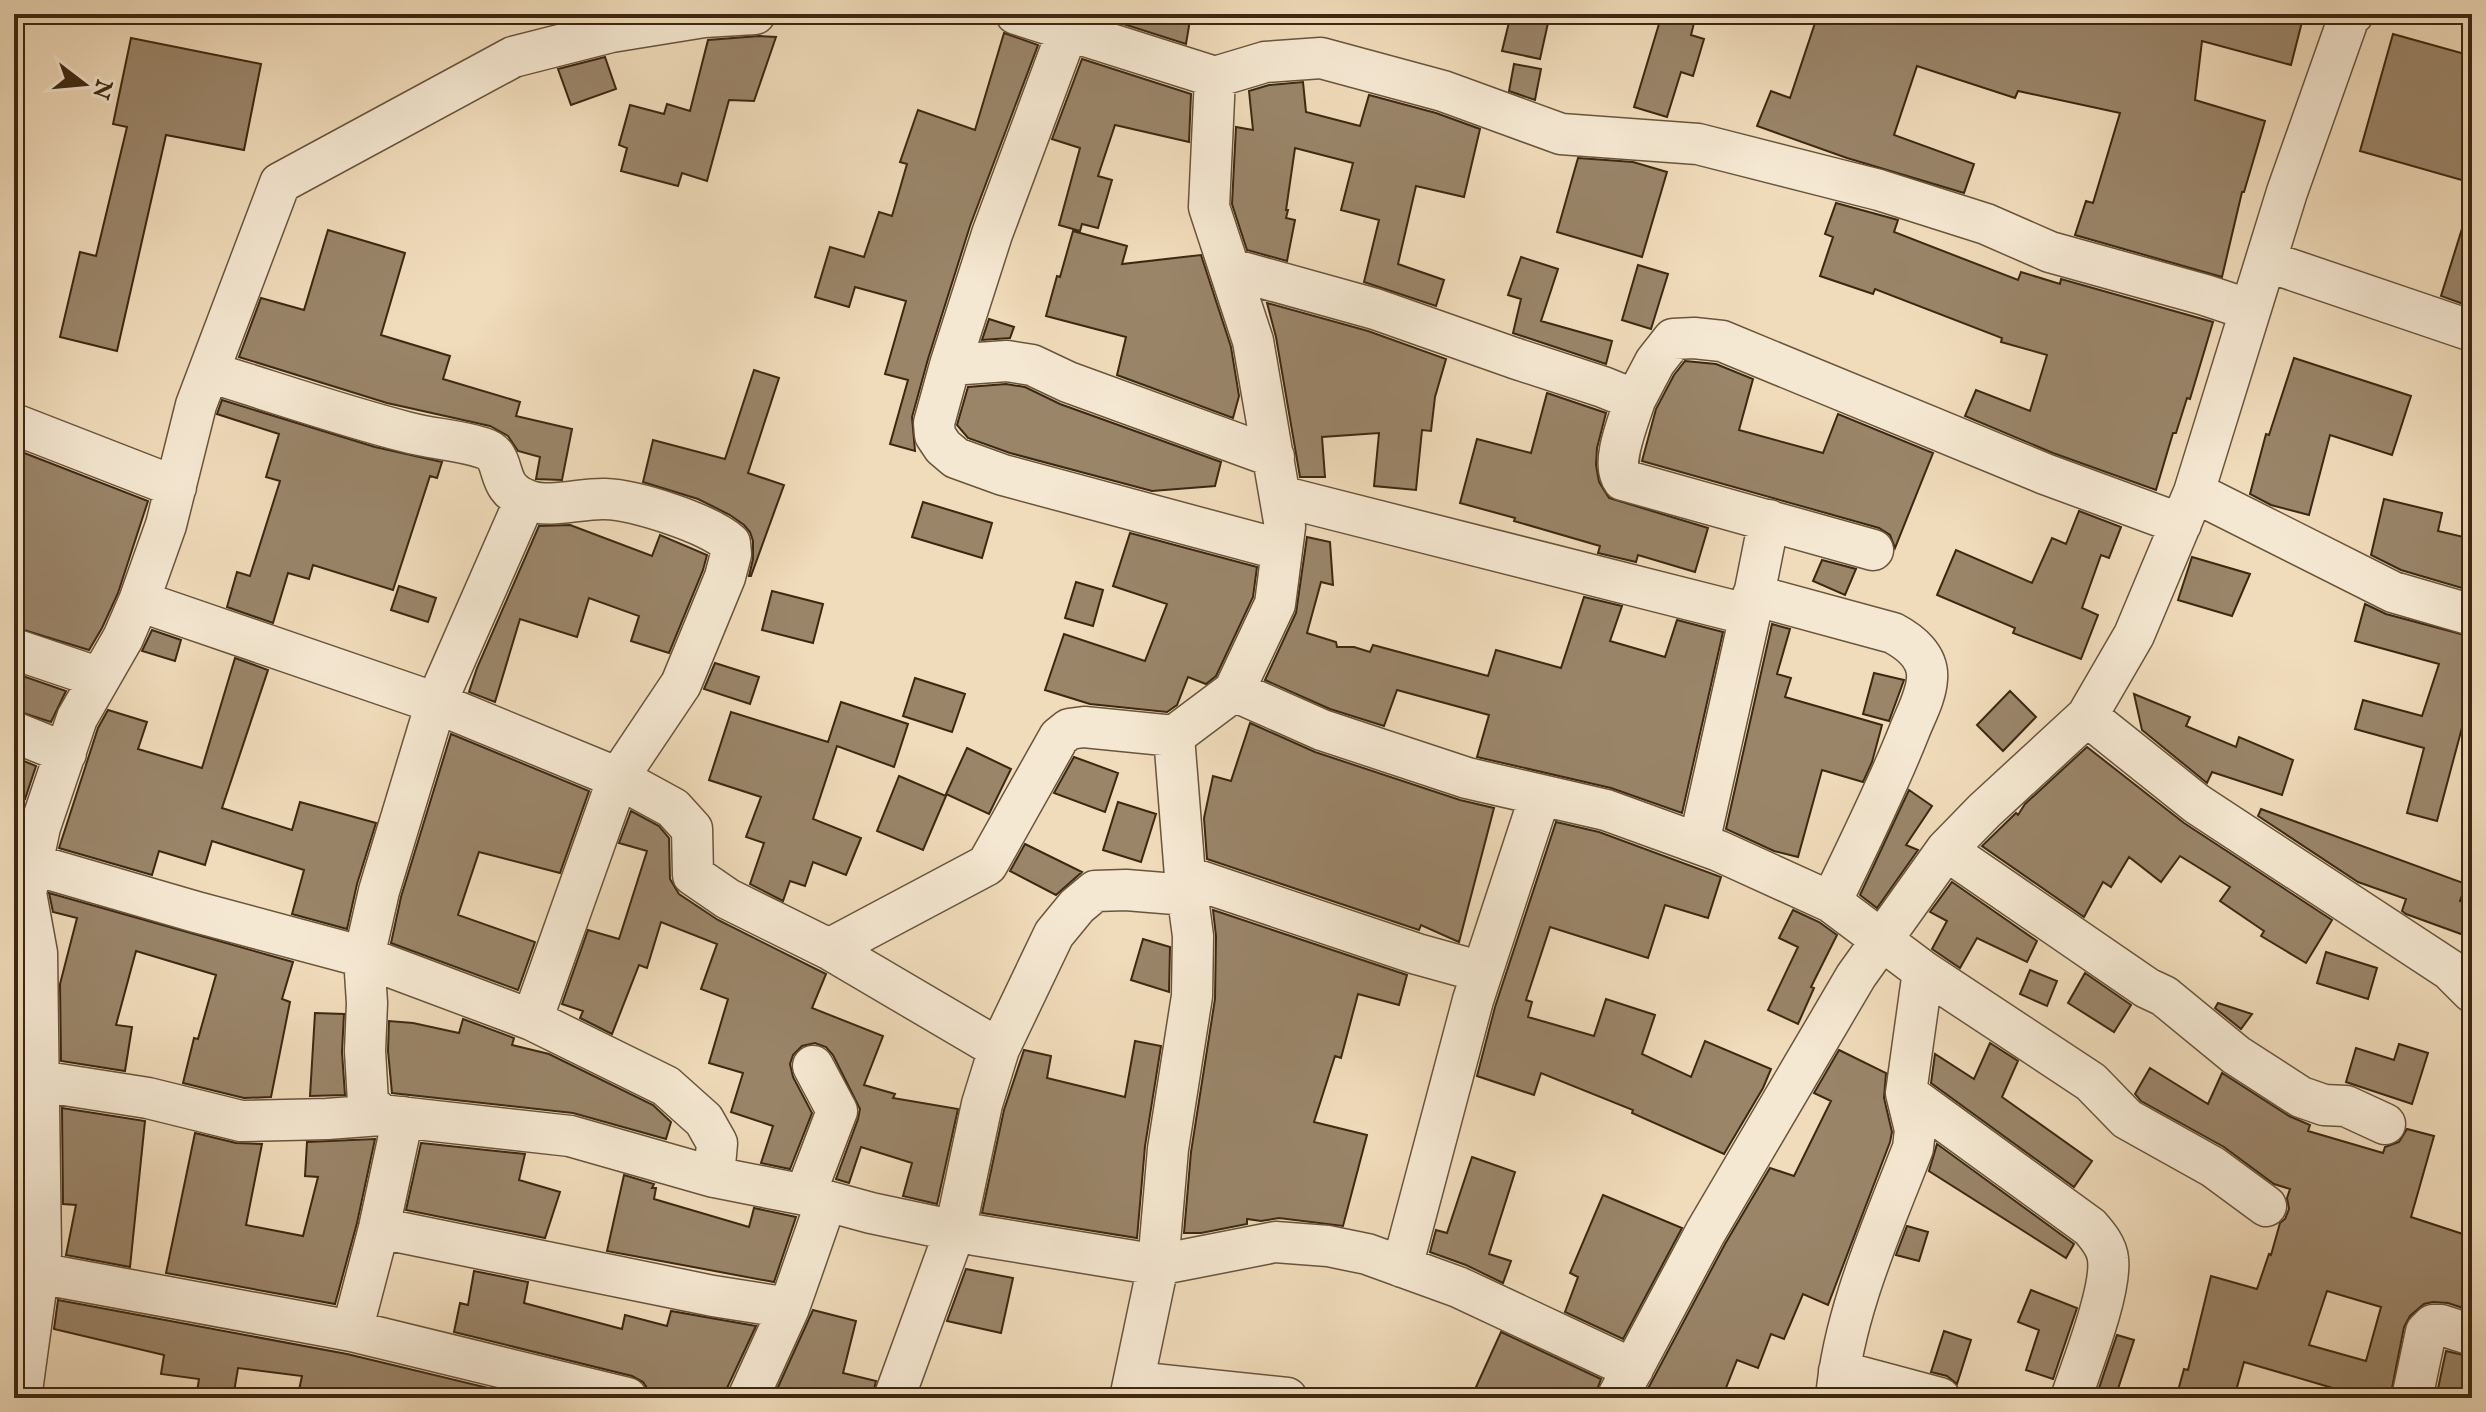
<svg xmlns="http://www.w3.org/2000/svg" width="2486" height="1412" font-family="'IM FELL English',serif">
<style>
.building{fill:#9a8569;stroke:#3c2811;stroke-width:2;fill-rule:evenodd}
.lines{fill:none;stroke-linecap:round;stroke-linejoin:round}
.minor-casing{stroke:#69553b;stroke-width:43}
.minor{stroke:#f5e8d2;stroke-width:40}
</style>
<rect width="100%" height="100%" fill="#f0dbba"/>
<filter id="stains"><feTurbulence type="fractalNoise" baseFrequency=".0025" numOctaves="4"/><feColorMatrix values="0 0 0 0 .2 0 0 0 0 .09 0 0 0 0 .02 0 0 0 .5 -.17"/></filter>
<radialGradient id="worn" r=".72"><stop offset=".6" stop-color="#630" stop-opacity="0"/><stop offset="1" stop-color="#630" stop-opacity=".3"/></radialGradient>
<path class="building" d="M1092 14H1191L1186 44Z
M1511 14H1550L1540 59 1502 51Z
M1662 14 1694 23 1691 35 1704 39 1693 76 1681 72 1667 117 1634 107Z
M1818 14H2304L2291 65 2202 41 2195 100 2265 121 2244 192H2242L2222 277 2075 235 2086 201 2093 203 2120 113 2018 91 2015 98 1917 66 1894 135 1974 164 1964 193 1847 158 1757 126 1771 91 1790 98Z
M1004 33 1038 45 970 226 928 359 912 417 915 451 890 444 908 380 885 374 906 301 855 287 849 307 815 297 830 247 864 257 879 212 892 216 907 164 900 162 918 110 975 130Z
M2393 34 2472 56V183L2360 151Z
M759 36 776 37 754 101 729 100 707 181 682 173 678 186 621 171 627 148 619 145 630 105 664 114 667 104 690 111 708 40Z
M131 38 261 64 244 150 166 135 117 351 60 337 80 252 96 256 127 127 113 124Z
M605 57 616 89 571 105 558 69Z
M1082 59 1191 94 1189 142 1115 125 1098 176 1112 180 1098 228 1082 224 1080 231 1059 225 1080 148 1052 139Z
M1514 64 1541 69 1535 100 1509 91Z
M1303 82 1306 112 1360 126 1369 95 1436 113 1480 129 1464 197 1416 186 1398 264 1444 280 1436 306 1364 282 1379 220 1341 210 1353 163 1295 148 1286 210H1288L1286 218 1295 220 1287 261 1247 250 1232 204 1236 127 1253 130 1249 91 1269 85Z
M1578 158 1633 162 1667 172 1642 257 1557 232Z
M1836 203 1898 220 1894 232 2018 280 2021 272 2060 284 2061 279 2213 322 2190 399 2187 398 2176 433H2173L2156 490 2053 453 1965 416 1976 390 2030 411 2047 355 2001 342 2002 338 1875 289 1873 294 1820 276 1833 237 1825 234Z
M2466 216 2472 217V307L2441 296Z
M328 230 405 253 381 335 450 356 443 379 520 402 516 416 572 429 562 480 536 479 540 457 518 451 508 436 490 426 387 403 239 357 261 298 304 310Z
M1073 231 1127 246 1122 264 1201 255 1231 347 1239 396 1233 418 1117 375 1126 337 1046 316 1057 276 1060 277Z
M1521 257 1558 269 1541 321 1612 341 1606 364 1513 333 1521 299 1508 295Z
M1638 265 1668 274 1651 329 1622 320Z
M1267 303 1368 331 1446 359 1435 397 1431 431 1422 430 1416 490 1374 486 1379 433 1322 437 1325 477H1300L1276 337Z
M989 319 1014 327 1010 338 982 340Z
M2294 358 2411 396 2392 455 2330 435 2309 515 2271 505 2250 494 2266 434 2269 435Z
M1685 361 1716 364 1753 379 1739 430 1823 453 1838 414 1933 453 1895 548 1890 535 1879 528 1642 461 1656 409 1674 375Z
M754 370 779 378 748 473 784 485 751 576H749L753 559V541L750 532 744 525 730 515 698 499 643 482 653 440 725 459Z
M1006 384 1025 387 1060 404 1221 462 1215 486 1152 491 1010 453 968 438 957 425 968 387Z
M1547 393 1606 413 1597 448 1596 465 1599 482 1609 498 1708 528 1695 572 1638 555 1636 562 1598 553 1600 546 1514 521 1515 518 1460 503 1477 439 1531 453Z
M222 400 375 447 442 462 437 478 430 476 393 590 313 565 309 579 288 573 273 623 227 607 237 572 250 576 280 481 266 477 279 434 217 414Z
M14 449 148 501 118 593 102 628 89 650 14 627Z
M2384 499 2442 513 2438 531 2472 539V591L2401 570 2371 555Z
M923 502 992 523 982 558 912 537Z
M2079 511 2121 527 2109 558 2101 555 2082 608 2098 615 2081 659 2013 633 2015 628 1937 595 1956 550 2032 583 2052 538 2066 544Z
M570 525 652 556 660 535 707 555 703 570 669 653 631 641 639 616 589 598 577 637 520 619 495 702 469 692 477 668 539 526Z
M1130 533 1257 567 1253 597 1216 676 1206 684 1188 677 1177 705 1167 712 1090 704 1045 690 1064 634 1145 661 1167 604 1113 586Z
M1307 537 1330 542 1333 585 1321 582 1307 633 1336 642 1337 647H1354L1370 652 1373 645 1488 676 1496 650 1561 668 1584 597 1622 606 1610 641 1665 657 1677 620 1723 632 1682 813 1611 788 1477 757 1489 715 1397 690 1384 726 1330 709 1265 680 1296 613Z
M2192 557 2250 574 2232 616 2178 600Z
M1822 560 1856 569 1845 595 1813 581Z
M1076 582 1103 590 1093 626 1065 618Z
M399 586 436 598 428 622 391 610Z
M772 591 823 604 813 643 762 630Z
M2365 604 2386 614 2472 637V727L2463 724 2437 821 2407 813 2424 748 2355 729 2363 700 2422 716 2439 664 2355 641Z
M1772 624 1790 629 1777 674 1791 678 1785 697 1882 725 1872 762 1863 782 1822 770 1798 857 1774 851 1726 829Z
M152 630 181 640 175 661 142 651Z
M235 658 268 670 222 808 292 830 300 802 376 823 357 884 347 929 292 914 304 870 212 841 205 865 159 851 152 875 59 848 98 728 108 710 147 722 138 749 202 768Z
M715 663 759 677 750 704 704 689Z
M14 673 66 691 51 722 14 710Z
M1874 673 1904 680 1889 721 1863 714Z
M915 678 965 694 952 732 903 716Z
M2010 691 2036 717 2003 751 1977 725Z
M2134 694 2190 717 2186 726 2236 747 2239 737 2293 760 2282 795 2212 772 2207 783 2142 730Z
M841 702 908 724 894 767 837 746 813 819 861 838 846 875 813 862 805 886 790 881 783 901 750 884 764 843 746 837 761 797 709 780 731 712 828 742Z
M1250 723 1315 752 1460 800 1494 808 1459 942 1421 925 1419 930 1207 859 1204 818 1213 776 1231 781Z
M451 734 589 791 560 873 479 852 458 915 535 942 518 990 391 943 401 897Z
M2087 747 2184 823 2332 920 2306 963 2261 936 2264 931 2220 901 2230 887 2180 856 2161 882 2129 857 2111 887 2103 882 2084 917 1982 846 2016 813 2018 815 2025 804Z
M967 748 1011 769 989 814 946 794Z
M14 757 36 766 25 799 14 796Z
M1074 757 1118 773 1105 812 1054 793Z
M899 776 946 796 923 850 877 831Z
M1909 790 1932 806 1906 845 1918 850 1877 908 1860 895Z
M1118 802 1156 814 1141 862 1103 850Z
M2261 809 2466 884 2460 901 2472 906V938L2406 914 2402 911 2406 899 2358 882 2258 816Z
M631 811 659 826 669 838 670 879 679 894 718 920 826 974 812 1008 883 1036 864 1085 895 1094 893 1098 958 1109 937 1204 903 1196 912 1163 861 1147 849 1183 836 1179 858 1119 860 1109 833 1055 826 1047 815 1043 802 1046 793 1055 790 1064 793 1077 812 1113 790 1169 761 1163 773 1126 731 1112 743 1073 709 1063 728 999 701 989 717 944 661 922 647 968 639 965 612 1034 580 1018 583 1011 562 1004 588 930 619 939 647 851 619 843Z
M1556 822 1599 832 1721 877 1708 918 1665 905 1648 958 1550 927 1526 1000 1532 1002 1528 1017 1594 1036 1606 999 1655 1015 1642 1054 1691 1077 1705 1041 1771 1069 1763 1088 1724 1154 1632 1113 1633 1110 1541 1073 1534 1095 1477 1076 1495 1007Z
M1025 844 1082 872 1056 895 1010 871Z
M1952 882 2037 941 2027 962 1977 938 1960 968 1932 949 1947 921 1930 912Z
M49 893 293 962 282 999 290 1002 271 1097 244 1098 183 1083 194 1038 198 1039 216 975 136 951 116 1025 132 1027 125 1071 61 1061 60 984 77 918 53 912Z
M1213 910 1407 975 1399 1005 1358 994 1341 1058 1335 1056 1314 1122 1367 1135 1343 1226 1279 1218 1261 1221 1247 1219V1224L1201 1233H1184L1191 1152 1215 999 1216 936Z
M1793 910 1819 922 1837 935 1811 987 1814 988 1798 1024 1768 1010 1798 947 1779 938Z
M1143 939 1170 947 1169 992 1131 980Z
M2326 952 2377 968 2368 999 2317 983Z
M2030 970 2057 981 2047 1006 2020 994Z
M2085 973 2131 1005 2114 1032 2068 1003Z
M2218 1003 2252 1014 2241 1029 2215 1008Z
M315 1013 344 1014 342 1052 345 1095 310 1096Z
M463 1019 514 1038 512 1045 549 1054 653 1105 671 1122 666 1139 573 1113 392 1093 388 1051 389 1021 413 1023 459 1033Z
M1135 1041 1161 1046 1145 1146 1137 1238 982 1213 1004 1110 1024 1050 1051 1056 1047 1078 1125 1097Z
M1990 1043 2018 1061 2002 1097 2092 1161 2074 1187 1931 1083 1935 1054 1974 1079Z
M2399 1044 2428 1053 2412 1104 2346 1082 2356 1048 2394 1060Z
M1839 1050 1886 1073 1884 1098 1892 1132 1890 1142 1828 1305 1803 1294 1784 1339 1771 1334 1758 1368 1737 1360 1722 1398H1643L1725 1244 1770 1168 1794 1176 1831 1101 1814 1093Z
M2150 1068 2208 1104 2222 1073 2289 1116 2310 1125 2308 1131 2383 1153 2385 1147 2399 1142 2407 1129 2434 1136 2411 1217 2472 1237V1311L2448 1303 2433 1302 2424 1304 2410 1316 2404 1327 2390 1398H2334L2336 1389 2244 1362 2234 1398H2176L2184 1369 2188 1370 2211 1276 2257 1289 2269 1254 2271 1255 2280 1223 2285 1219 2289 1209 2287 1198 2290 1189 2274 1184 2224 1147 2141 1101 2135 1094ZM2327 1291 2381 1307 2366 1361 2309 1345Z
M62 1108 145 1121 130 1267 66 1255 76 1205 63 1204Z
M195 1133 236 1143 262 1144 246 1225 303 1236 318 1177 305 1176 307 1142 375 1139 357 1223 335 1304 166 1273Z
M421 1143 525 1154 519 1180 560 1192 545 1238 406 1210Z
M1937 1144 2074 1244 2066 1258 1929 1171Z
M1472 1157 1515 1172 1489 1254 1511 1261 1503 1283 1466 1265 1430 1252 1436 1230 1447 1233Z
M624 1175 654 1184 652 1188H656L654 1199 749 1227 754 1208 796 1217 774 1282 607 1251Z
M1603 1195 1682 1228 1623 1339 1565 1312 1578 1277 1570 1273Z
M1907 1226 1928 1232 1919 1261 1896 1255Z
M966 1269 1013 1278 1001 1333 947 1321Z
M474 1271 528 1282 524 1303 622 1329 625 1315 667 1326 671 1311 756 1326 727 1388 725 1398H649V1391L643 1382 632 1376 454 1332 460 1303 468 1305Z
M2031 1290 2077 1308 2053 1379 2026 1370 2039 1330 2018 1322Z
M58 1300 347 1354 530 1398H320L298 1395 302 1376 238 1368 233 1398H196L199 1379 161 1374 164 1355 54 1329Z
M813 1310 856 1321 843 1373 876 1381 872 1398H773Z
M1944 1331 1971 1340 1957 1384 1947 1376 1931 1372Z
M1501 1332 1601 1379 1594 1398H1581L1559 1388 1555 1398H1471Z
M2117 1335 2134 1340 2115 1398H2108L2097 1394Z
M2446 1351 2472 1357V1398H2436Z"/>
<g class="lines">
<g class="minor-casing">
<path id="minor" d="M1016 14 1215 77
M1068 30 992 234 950 365 934 423 935 435 943 447 956 458 1003 475 1282 550
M2266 261 2472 331
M1231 269 1375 309 1514 358 1603 387 1635 400C1629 420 1610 463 1623 480L1873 550
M950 365 1007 361 1032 365 1068 382 1274 457
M209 372C274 392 340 415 406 432 431 439 459 440 483 448 510 456 491 487 527 500 550 509 581 498 605 499 636 500 707 523 730 543L731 554 725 577 681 684 618 778 532 1020
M1635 400 1655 362 1673 339 1694 338 1722 341 2045 474 2181 524
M14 424 176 487
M2194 492 2393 592 2472 615
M1280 496 1750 615
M1753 595 1893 633C1910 642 1929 657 1927 679 1926 697 1915 716 1909 732 1886 790 1858 846 1831 902
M139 601 436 703 618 778 673 808 692 829 693 875 728 899 829 949 999 1049
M14 649 100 678
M1234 691 1322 730 1467 778 1606 810 1719 851 1831 902 1923 971 1906 1093 1915 1130 1913 1148C1882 1229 1844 1311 1836 1398
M2087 716 2197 804 2450 970 2472 992
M14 732 66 753
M1699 843 1750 615 1769 520
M1946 850 2147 988 2164 996 2236 1055 2301 1097 2324 1105 2346 1106 2385 1124
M14 859 196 912 364 957 532 1020 666 1086 704 1120 717 1143 714 1177
M1185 876 1417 954 1482 972
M829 949 987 865 1059 737 1069 729 1084 727 1174 736
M1923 971 2091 1082 2127 1119 2213 1167 2266 1206
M18 1071 39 1081 148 1098 241 1121 327 1119 381 1115 570 1136 714 1177 805 1195 871 1213 975 1235 1158 1265 1275 1242 1328 1246 1367 1254 1458 1287 1633 1369
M1906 1093 2090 1227C2098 1236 2107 1247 2108 1259 2112 1290 2082 1365 2071 1398
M381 1115 368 1102 365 1051 367 1003 364 957 379 891 436 703 525 500
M805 1195 837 1111 813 1066
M379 1228 713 1296 789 1308
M1402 1267 1473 1000 1540 796
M38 1273 352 1331 627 1398
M352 1331 379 1228 403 1117
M1839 1371 1940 1398
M1134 1382 1287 1398
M21 1398 41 1253 37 953 26 893 40 827 77 718 123 638 139 601 166 525 196 405 280 183 513 57 611 32 704 17 755 14
M748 1398 789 1308 826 1202
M894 1398 955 1231 982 1104 999 1049 1054 934 1077 906 1095 891 1126 890 1187 895
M1130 1398 1158 1265 1168 1149 1192 996 1193 936 1185 876 1174 736 1234 691 1275 604 1285 527 1253 341 1209 207 1215 77 1265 62 1321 58 1443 91 1561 134 1698 144 1879 190 1986 224 2050 252 2205 295 2250 310
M1617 1398 1705 1233 1856 976 1946 850 1984 811 2087 716 2134 635 2194 492 2287 192 2349 17 2353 14
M2412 1398 2426 1332 2433 1325H2441L2472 1335"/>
</g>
<use href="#minor" class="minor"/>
</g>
<rect width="2486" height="1412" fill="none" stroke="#f0dbba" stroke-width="48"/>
<rect x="16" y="16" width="2454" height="1380" fill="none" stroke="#3c2811" stroke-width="4"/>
<rect x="24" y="24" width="2438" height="1364" fill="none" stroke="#3c2811" stroke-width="2"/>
<g transform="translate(84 84) rotate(106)" stroke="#f5e8d2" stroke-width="6" paint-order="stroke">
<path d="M0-6L14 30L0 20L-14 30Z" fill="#3c2811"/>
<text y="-12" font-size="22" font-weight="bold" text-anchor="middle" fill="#3c2811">N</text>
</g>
<rect width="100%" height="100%" filter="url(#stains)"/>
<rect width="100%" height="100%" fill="url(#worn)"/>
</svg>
